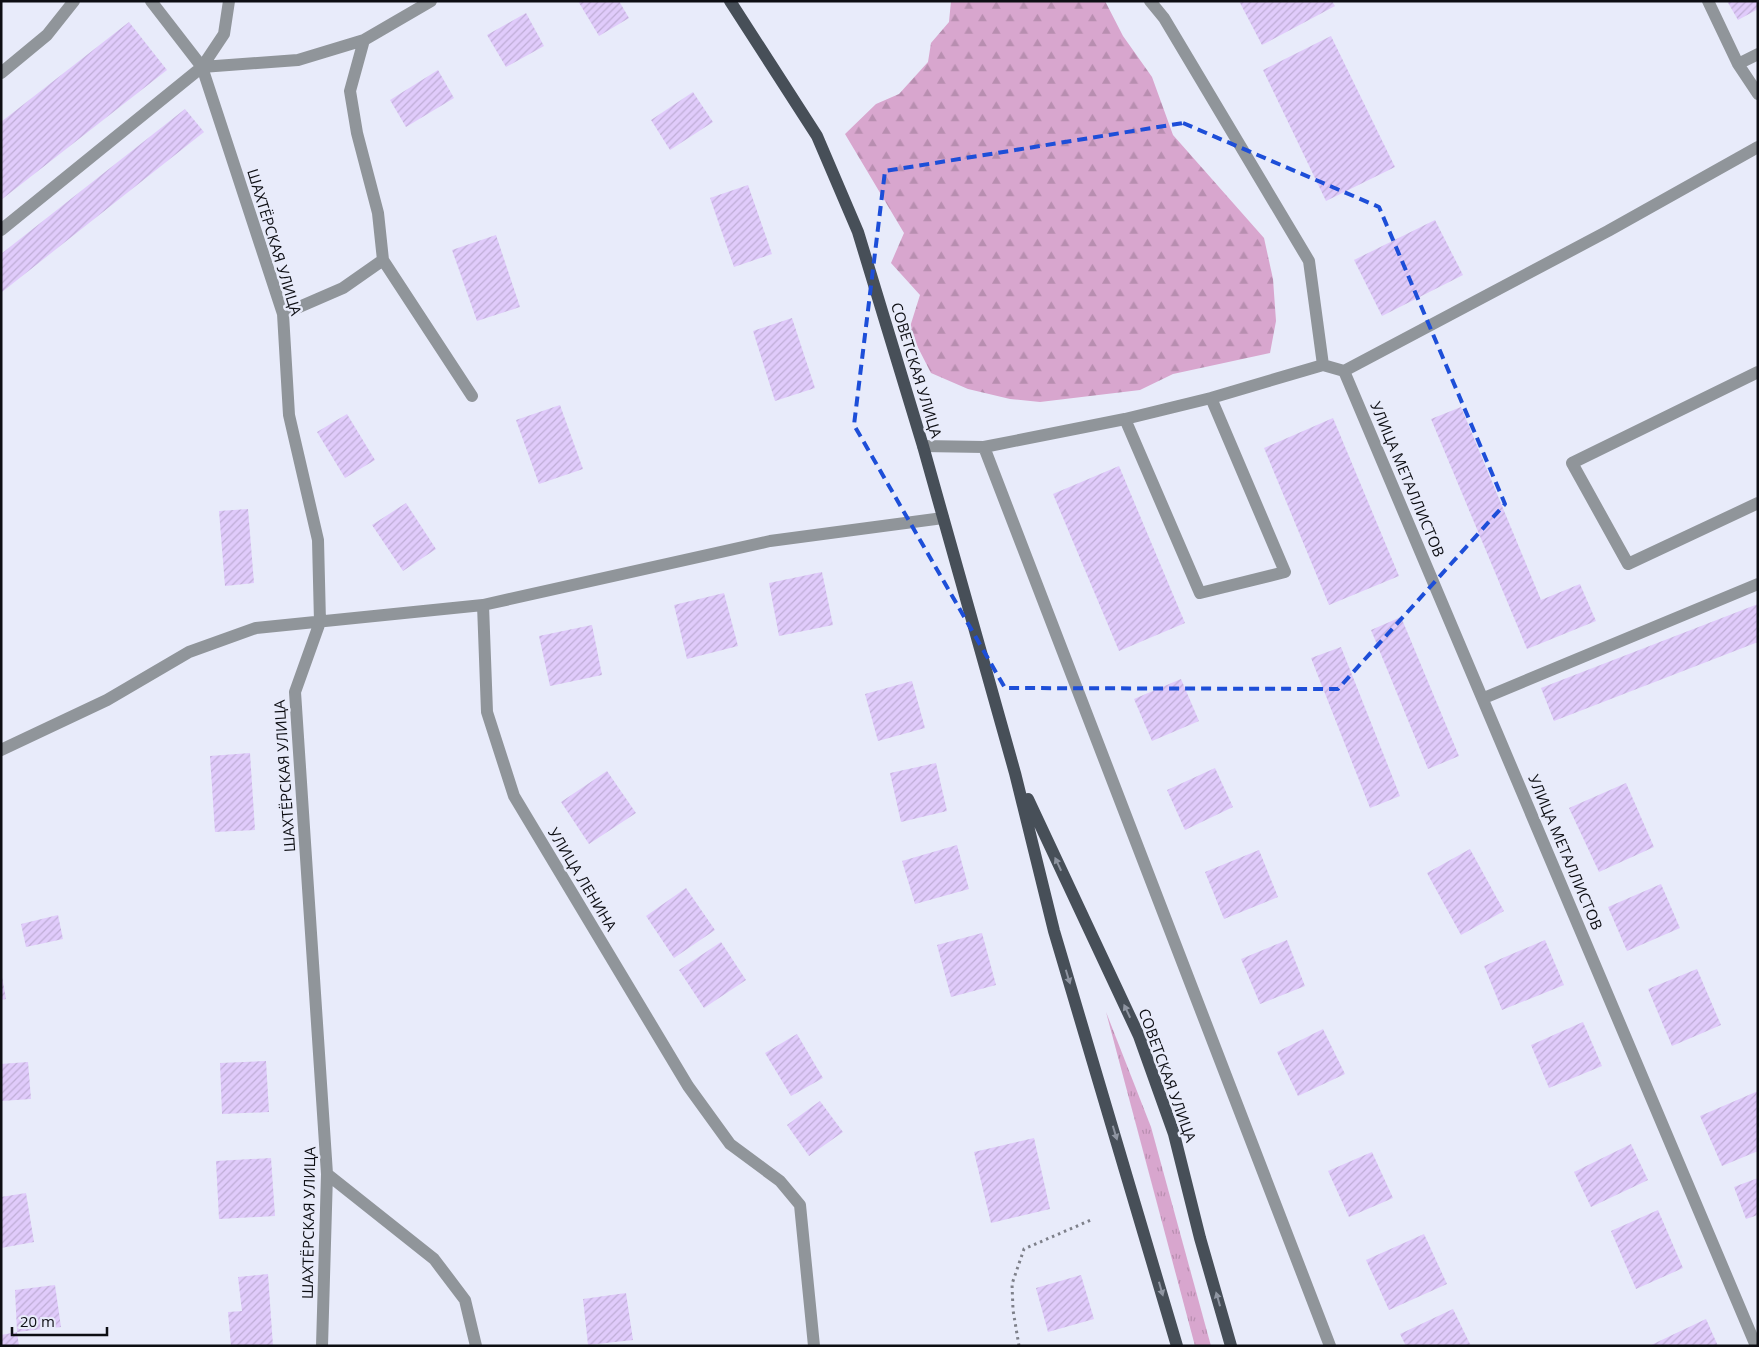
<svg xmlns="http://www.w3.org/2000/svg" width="1759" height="1347" font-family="'Open Sans',sans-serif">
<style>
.grass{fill:url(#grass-tufts)}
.forest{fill:url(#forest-firs)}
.building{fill:url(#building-hatch)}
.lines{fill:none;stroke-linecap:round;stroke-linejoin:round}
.path{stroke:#7e808a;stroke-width:3;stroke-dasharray:2.5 4;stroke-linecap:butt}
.minor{stroke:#90959a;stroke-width:12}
.major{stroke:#474f58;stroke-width:12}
.oneway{fill:#8f95a1}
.marked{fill:none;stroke:#1d4ed8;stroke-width:4;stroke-dasharray:10 6;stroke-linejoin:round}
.labels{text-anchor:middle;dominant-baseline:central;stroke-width:5;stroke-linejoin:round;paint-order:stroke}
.street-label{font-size:15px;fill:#0d0e13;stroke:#e8ebfa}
</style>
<defs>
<pattern id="grass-tufts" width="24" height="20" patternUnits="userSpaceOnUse" patternTransform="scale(1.25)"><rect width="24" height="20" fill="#d8a6ce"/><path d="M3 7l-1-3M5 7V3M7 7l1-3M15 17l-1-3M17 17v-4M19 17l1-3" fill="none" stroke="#b88eb0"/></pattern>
<pattern id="forest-firs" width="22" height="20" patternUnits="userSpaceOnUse" patternTransform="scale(1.25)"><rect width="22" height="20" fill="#d8a6ce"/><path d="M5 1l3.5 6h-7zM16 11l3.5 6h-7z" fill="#b88eb0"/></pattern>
<pattern id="building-hatch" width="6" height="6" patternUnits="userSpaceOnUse" patternTransform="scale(1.25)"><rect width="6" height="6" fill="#e0cbfb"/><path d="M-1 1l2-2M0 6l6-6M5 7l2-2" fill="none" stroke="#bfadd6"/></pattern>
</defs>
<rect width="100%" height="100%" fill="#e8ebfa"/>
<path class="grass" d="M1106 1012 1151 1127 1211 1346H1195Z"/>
<path class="forest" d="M951 1H1105L1123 36 1152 77 1173 135 1264 238 1273 279 1276 321 1270 353 1173 374 1140 390 1040 402 1010 399 968 389 931 373 909 330 920 295 891 263 904 233 845 134 876 104 899 94 928 62 931 43 949 22Z"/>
<path class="building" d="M578 1H619L629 18 599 36Z
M1239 1H1332L1335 6 1262 45Z
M1727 1H1758V9L1738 20Z
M526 13 544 46 506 67 487 35Z
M129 22 167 70 1 200V122Z
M1331 36 1395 167 1326 201 1263 70Z
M438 70 454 98 406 127 390 100Z
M693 92 713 122 670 150 651 120Z
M185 109 204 132 2 292 1 254Z
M748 185 772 254 734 267 710 198Z
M1435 220 1463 275 1382 316 1354 260Z
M496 235 520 307 477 321 452 250Z
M792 318 815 388 775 401 753 331Z
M560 405 583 469 539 484 516 420Z
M1461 407 1541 600 1580 584 1596 621 1527 649 1431 419Z
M347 414 375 460 345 478 317 432Z
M1333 418 1399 576 1329 605 1264 448Z
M1119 466 1185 623 1119 651 1053 494Z
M406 503 436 549 403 571 372 525Z
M248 509 254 583 225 586 219 511Z
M822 572 833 625 779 636 769 583Z
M724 593 738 646 687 659 674 605Z
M1758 604V642L1554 721 1541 688Z
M1401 617 1459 756 1428 769 1371 630Z
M592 625 602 675 550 686 539 636Z
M1341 647 1400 796 1370 808 1311 658Z
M1181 679 1199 721 1152 741 1134 699Z
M912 681 925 728 878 741 865 694Z
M250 753 255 830 215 832 210 756Z
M936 763 947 811 901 822 890 773Z
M1215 768 1233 807 1185 830 1167 790Z
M607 771 636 813 589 844 561 802Z
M1626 783 1654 847 1599 872 1569 808Z
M957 845 969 889 915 904 902 861Z
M1470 849 1504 911 1461 935 1427 873Z
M1259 850 1278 897 1224 919 1205 872Z
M1661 884 1680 928 1627 951 1608 907Z
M686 888 715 930 674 958 646 916Z
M58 915 63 939 26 947 21 924Z
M982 933 996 985 951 997 937 945Z
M1287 940 1305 986 1260 1004 1241 959Z
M1545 940 1564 985 1502 1010 1484 966Z
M721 942 746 980 704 1008 679 970Z
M1697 969 1721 1025 1672 1046 1648 989Z
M1 971 6 999 1 1000Z
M1583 1022 1602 1066 1549 1088 1531 1045Z
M1323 1029 1345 1074 1298 1096 1277 1052Z
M797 1034 823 1078 791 1096 765 1053Z
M266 1061 269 1112 222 1114 220 1063Z
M28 1062 31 1099 1 1101V1064Z
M1758 1091V1151L1722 1166 1700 1116Z
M820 1101 843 1132 809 1156 787 1125Z
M1034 1138 1050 1209 991 1223 974 1152Z
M1631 1144 1648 1180 1591 1207 1574 1172Z
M1372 1152 1393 1198 1349 1217 1328 1171Z
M271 1158 275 1216 219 1219 216 1161Z
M1758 1178V1215L1746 1219 1734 1187Z
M26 1193 34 1242 1 1248V1197Z
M1658 1210 1683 1268 1636 1289 1611 1231Z
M1424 1234 1447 1284 1389 1310 1366 1260Z
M268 1274 273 1346H231L228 1312 242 1311 238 1277Z
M1081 1275 1094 1319 1048 1332 1036 1288Z
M55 1285 61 1327 17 1332 15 1290Z
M626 1293 633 1340 588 1345 583 1299Z
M1453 1309 1471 1346H1406L1400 1334Z
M1706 1319 1718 1346H1649Z
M17 1332 19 1346H1V1335Z"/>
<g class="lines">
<path class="path" d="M1019 1346 1013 1310 1012 1284 1024 1249 1091 1220"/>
<path class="minor" d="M151 1 202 67 283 314 289 415 318 540 320 622 295 692 327 1174 322 1346
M1150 1 1164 18 1309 261 1323 365
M1708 1 1738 64 1758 94
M364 40 350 91 357 133 378 213 383 260 472 396
M1738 64 1758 54
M202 67 298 60 364 40 431 1
M1 73 47 35 74 1
M1 230 202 67 224 34 229 1
M283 314 343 288 383 260
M1344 371 1756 1346
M1758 372 1572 463 1628 564 1758 503
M1125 419 1200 593 1285 572 1211 398
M923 446 984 447 1125 419 1211 398 1323 365 1344 371 1608 231 1758 147
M984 447 1330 1346
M483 605 487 712 514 796 688 1086 730 1144 780 1181 800 1205 814 1346
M1484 698 1758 584
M1 750 107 700 189 652 256 628 483 605 770 541 943 518
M327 1174 434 1259 465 1300 476 1346"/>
<path class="major" d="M730 1 817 136 858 232 923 446 1015 773 1054 931 1177 1346
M1028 799 1139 1036 1174 1134 1200 1238 1231 1346"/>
</g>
<defs><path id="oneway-solid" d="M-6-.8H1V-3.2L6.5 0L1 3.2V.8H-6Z" transform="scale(1.25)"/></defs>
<g class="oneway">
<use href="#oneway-solid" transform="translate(1058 864) rotate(-115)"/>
<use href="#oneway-solid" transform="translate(1068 977) rotate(73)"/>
<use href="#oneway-solid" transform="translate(1127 1011) rotate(-115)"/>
<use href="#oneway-solid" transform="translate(1115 1133) rotate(73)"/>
<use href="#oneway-solid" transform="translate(1161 1289) rotate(74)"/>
<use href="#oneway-solid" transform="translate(1218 1299) rotate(-106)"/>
</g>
<path class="marked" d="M1183 123 1379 207 1505 504 1338 689 1005 688 854 425 885 171Z"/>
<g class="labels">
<g class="street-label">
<text transform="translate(275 242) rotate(73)">ШАХТЁРСКАЯ УЛИЦА</text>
<text transform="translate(917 370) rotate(73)">СОВЕТСКАЯ УЛИЦА</text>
<text transform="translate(1408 479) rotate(67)">УЛИЦА МЕТАЛЛИСТОВ</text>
<text transform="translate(284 776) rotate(-94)">ШАХТЁРСКАЯ УЛИЦА</text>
<text transform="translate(1566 852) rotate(67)">УЛИЦА МЕТАЛЛИСТОВ</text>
<text transform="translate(583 879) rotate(59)">УЛИЦА ЛЕНИНА</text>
<text transform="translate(1168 1075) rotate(70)">СОВЕТСКАЯ УЛИЦА</text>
<text transform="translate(308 1223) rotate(-89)">ШАХТЁРСКАЯ УЛИЦА</text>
</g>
</g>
<rect width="1759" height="1347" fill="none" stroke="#0d0e13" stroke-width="5"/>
<path d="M12 1327v8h95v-8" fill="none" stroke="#0d0e13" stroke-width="2.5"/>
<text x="20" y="1327" font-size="15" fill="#0d0e13" stroke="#e8ebfa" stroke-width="4" paint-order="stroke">20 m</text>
</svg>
